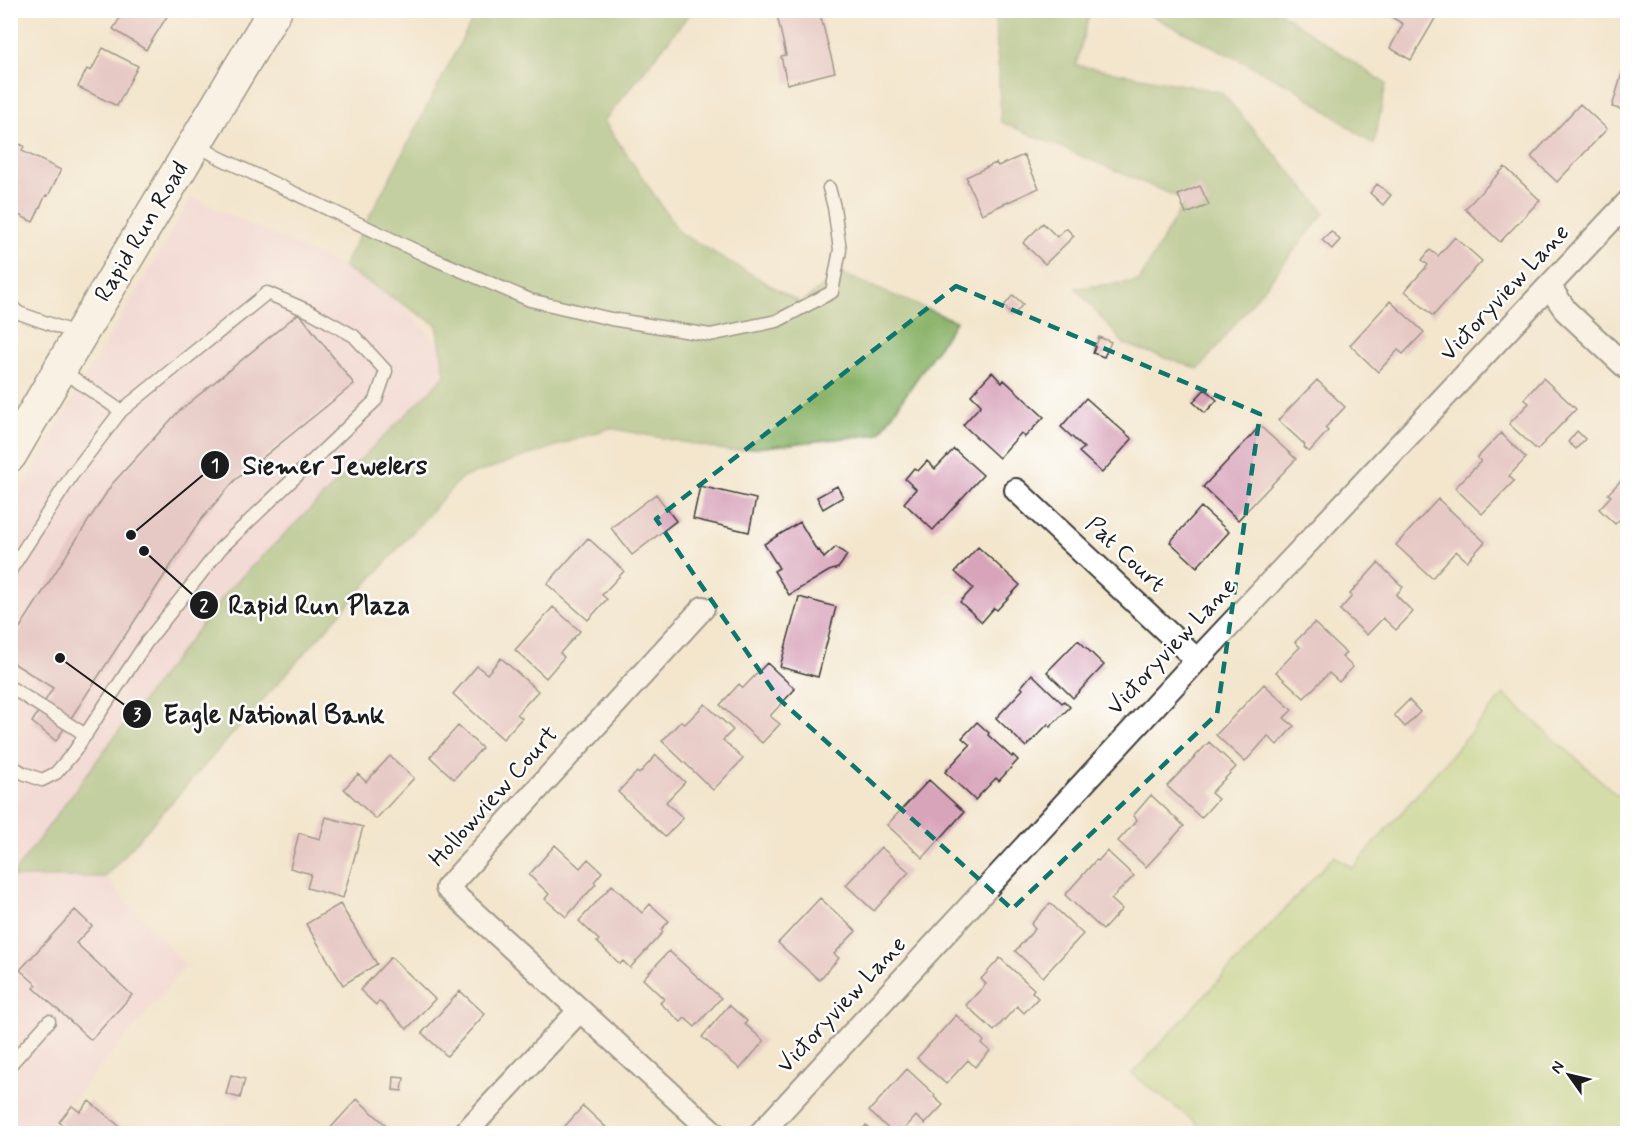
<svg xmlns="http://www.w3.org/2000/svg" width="1638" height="1144" font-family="Mynerve,sans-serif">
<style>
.built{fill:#f4cfde}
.green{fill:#b0d27b;stroke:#66774c;stroke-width:1.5}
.forest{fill:#8cb46b;stroke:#546844;stroke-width:1.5}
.building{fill:#d8a4ba}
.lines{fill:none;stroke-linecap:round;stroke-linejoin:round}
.lane-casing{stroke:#3c3a37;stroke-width:15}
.street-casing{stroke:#3c3a37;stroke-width:26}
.secondary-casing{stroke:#3c3a37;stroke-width:36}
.lane{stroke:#fff;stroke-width:12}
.street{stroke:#fff;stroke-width:22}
.secondary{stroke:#fff;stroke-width:33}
.marked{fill:none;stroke:#0f766e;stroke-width:4.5;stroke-dasharray:12 8;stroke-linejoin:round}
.labels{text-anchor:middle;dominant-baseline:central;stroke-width:5;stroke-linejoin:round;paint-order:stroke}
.street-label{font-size:24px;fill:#1c1c1c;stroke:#fff}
.leader{fill:none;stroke:#1c1c1c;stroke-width:2}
.callout-dot{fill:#1c1c1c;stroke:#fff;stroke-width:2}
.mark-label{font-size:18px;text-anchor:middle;font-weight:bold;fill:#fff}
.callout-label{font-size:26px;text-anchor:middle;font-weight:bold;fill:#1c1c1c;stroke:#fff;stroke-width:5;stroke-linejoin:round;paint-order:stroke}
</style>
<rect width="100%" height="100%" fill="#fff"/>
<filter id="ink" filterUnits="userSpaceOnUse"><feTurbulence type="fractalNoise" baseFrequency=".0167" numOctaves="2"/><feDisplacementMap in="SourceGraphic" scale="12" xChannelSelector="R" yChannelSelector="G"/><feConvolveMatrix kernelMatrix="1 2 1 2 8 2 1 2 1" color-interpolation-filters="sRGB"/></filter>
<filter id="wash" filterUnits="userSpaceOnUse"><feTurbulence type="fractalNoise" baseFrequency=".008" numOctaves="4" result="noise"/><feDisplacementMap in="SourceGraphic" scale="24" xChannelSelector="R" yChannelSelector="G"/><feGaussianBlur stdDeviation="1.35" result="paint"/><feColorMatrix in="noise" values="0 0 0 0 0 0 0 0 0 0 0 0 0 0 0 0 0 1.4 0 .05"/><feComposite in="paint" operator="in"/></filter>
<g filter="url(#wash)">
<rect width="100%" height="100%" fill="#f3e6cd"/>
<path class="built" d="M191 197 382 285 466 371 41 854 105 877 186 966 45 1133H11L10 511 61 419Z"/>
<path class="green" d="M1504 694 1627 804V1133H1210L1132 1074 1334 856 1353 868Z"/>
<path class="forest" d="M477 11H692L604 121 680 233 801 303 840 273 956 321 879 434 729 451 610 428 461 478 105 877H11L112 740 229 589 445 376 437 325 343 267Z
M995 11H1090L1076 65 1221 92 1325 212 1199 369 1124 344 1076 288 1139 281 1185 200 1001 122Z
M1142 11H1278L1386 84 1374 145 1293 87Z"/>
<g id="blocks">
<path class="building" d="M125 10H171L146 50 113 29Z
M793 10H819L835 72 787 84 781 56 786 55 777 15Z
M1380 10H1440L1411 60 1390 48 1403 24Z
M103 48 138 66 117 106 78 87 87 69 91 71Z
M1623 70 1628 72V111L1612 107Z
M1580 104 1607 129 1557 182 1531 157Z
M10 140 24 146 22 151 61 170 48 196 46 195 33 222 10 211Z
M1024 155 1039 188 982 214 967 181 968 180 966 177 996 163 998 166Z
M1505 167 1540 200 1500 242 1465 209Z
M1377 184 1391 195 1383 205 1370 193Z
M1200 186 1209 205 1186 214 1178 195Z
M1043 223 1057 237 1066 228 1074 236 1045 264 1023 243Z
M1331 231 1340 240 1332 249 1322 240Z
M1455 237 1482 261 1433 316 1405 291 1428 265 1422 260 1430 250 1438 256Z
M1013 295 1023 304 1014 315 1004 306Z
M1390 301 1424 332 1403 354 1398 350 1378 372 1350 345Z
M299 313 354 384 235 480 200 521 56 741 32 722 53 688 10 661V643L112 484 178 412Z
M1099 337 1111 342 1104 357 1093 353Z
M992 372 1002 383 1004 380 1044 417 1025 437 1021 433 999 458 963 425 981 405 971 395Z
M1543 378 1576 409 1537 450 1509 424 1529 403 1524 399Z
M1317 380 1345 407 1325 428 1328 431 1309 452 1304 447 1305 445 1278 420Z
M1205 389 1217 400 1205 413 1193 402Z
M1086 398 1132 439 1102 473 1079 452 1084 448 1061 427Z
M1260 426 1296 459 1238 520 1203 487Z
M1577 431 1585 439 1576 449 1568 442Z
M1501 433 1526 458 1509 476 1514 481 1482 514 1455 488 1481 461 1477 458Z
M954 449 983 475 933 530 904 503 916 489 905 479 914 468 918 471 927 461 935 469Z
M1628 473V511L1615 524 1599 509 1611 496 1608 494Z
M700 486 756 499 749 532 693 519Z
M837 486 843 497 823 509 817 497Z
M656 494 676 521 632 555 611 528Z
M1438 499 1485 542 1467 561 1456 551 1432 578 1396 545Z
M1201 507 1229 532 1197 567 1170 542Z
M800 522 817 551 819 550 824 558 836 547 847 555 842 563 838 568 829 571 789 595 774 571 779 568 764 544Z
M588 538 624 571 602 595 607 599 588 620 547 584Z
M978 547 1020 585 997 610 994 608 982 622 960 602 973 588 955 572Z
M1378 563 1403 587 1396 595 1413 612 1396 630 1383 618 1367 635 1340 610 1352 596 1350 594Z
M799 597 836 607 818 677 780 667Z
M553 607 580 631 560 653 564 657 546 678 515 650Z
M1314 623 1346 653 1342 657 1353 667 1339 682 1329 673 1304 698 1276 672 1300 647 1295 642Z
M1078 640 1104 665 1073 698 1047 672Z
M501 658 538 691 517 714 522 718 503 739 453 694 477 666 487 674Z
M767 663 795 689 770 716 780 724 762 743 720 705 739 684 743 688Z
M1032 674 1062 703 1064 701 1070 707 1050 727 1048 724 1026 747 996 718 1023 689 1021 687Z
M1264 684 1292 710 1284 718 1294 726 1277 745 1268 736 1245 762 1216 735Z
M1409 700 1420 712 1405 727 1394 715Z
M705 704 733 730 723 740 743 759 713 790 662 741 681 721 685 724Z
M977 722 989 733 988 735 1012 757 1013 755 1018 760 999 781 996 778 975 800 945 772 970 745 962 738Z
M458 726 482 748 454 779 430 757Z
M1209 742 1236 767 1211 793 1218 799 1201 818 1167 786Z
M656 755 685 782 666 802 683 818 665 837 618 792 637 772 639 774Z
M390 756 414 778 376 819 344 789 358 774 366 782Z
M929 780 964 812 923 858 887 825Z
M1151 795 1184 826 1146 867 1118 841 1137 820 1133 816Z
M326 817 363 827 343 898 307 888 311 874 290 868 299 833 320 839Z
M555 845 580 868 588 859 602 872 594 882 596 884 566 917 545 899 549 894 529 875Z
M881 847 909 872 874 911 846 885Z
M1107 851 1134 876 1111 899 1122 909 1103 930 1065 895 1096 860 1098 861Z
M612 885 642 913 650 904 669 921 661 930 663 932 630 968 623 961 620 964 597 942 599 940 579 921Z
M820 898 856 931 834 954 839 958 819 980 778 943Z
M1050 903 1083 934 1043 977 1015 951 1035 929 1031 924Z
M340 904 377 964 343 985 306 924Z
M75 910 92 926 76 943 132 995 91 1040 34 988 37 985 20 970Z
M669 951 721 998 695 1027 685 1018 681 1022 660 1003 664 999 643 979Z
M391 957 435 999 407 1029 379 1001 376 1005 360 990Z
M1000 958 1034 989 1032 992 1038 998 1024 1013 1017 1006 994 1031 966 1005 986 984 981 979Z
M460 991 485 1014 447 1056 422 1033Z
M729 1005 747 1021 745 1024 764 1041 740 1069 702 1037Z
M956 1015 984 1041 982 1044 990 1051 975 1067 968 1060 946 1084 917 1058Z
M907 1069 935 1095 934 1097 943 1105 925 1124 916 1116 900 1134H894L869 1111Z
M231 1075 245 1079 240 1098 226 1094Z
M394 1077 404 1078 402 1091 393 1090Z
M357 1099 386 1125 378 1134H325Z
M89 1101 124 1130 122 1134H73L59 1122 72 1106 80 1112Z
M583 1106 611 1132 610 1134H558Z
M866 1125 876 1134H859Z"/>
</g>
</g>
<g filter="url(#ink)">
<use href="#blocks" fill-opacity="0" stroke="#3c3a37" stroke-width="1.5"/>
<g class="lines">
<g class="lane-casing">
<path id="lane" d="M196 144 218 157 425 255 530 300 611 319 710 335 777 321 832 292 840 250 834 207 829 188
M10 305 19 313 78 334
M60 369 121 411
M10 571 72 475 121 411 267 293 311 312 354 336 386 371 376 400 221 548 146 643 74 752 56 773 42 780 23 773 10 765
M10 687 86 735
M10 1065 49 1021"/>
</g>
<g class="street-casing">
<path id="street" d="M1549 286 1566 311 1628 369
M1016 490 1197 660
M703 608 447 888 715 1134
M464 1134 580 1010
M760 1134 1197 660 1628 202"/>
</g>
<g class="secondary-casing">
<path id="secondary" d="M10 455 80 335 275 10"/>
</g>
<use href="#lane" class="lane"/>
<use href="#street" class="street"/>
<use href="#secondary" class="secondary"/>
</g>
</g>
<path d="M0 0H1638V1144H0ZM956 286 1260 414 1217 714 1012 909 779 699 656 519Z" fill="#f3e6cd" fill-opacity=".55" fill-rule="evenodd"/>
<path class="marked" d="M956 286 1260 414 1217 714 1012 909 779 699 656 519Z"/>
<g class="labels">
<g class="street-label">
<text transform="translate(142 232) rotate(-59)">Rapid Run Road</text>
<text transform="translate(1505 293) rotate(-47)">Victoryview Lane</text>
<text transform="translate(1125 555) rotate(43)">Pat Court</text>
<text transform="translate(1172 647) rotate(-47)">Victoryview Lane</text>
<text transform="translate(494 797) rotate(-48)">Hollowview Court</text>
<text transform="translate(842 1005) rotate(-47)">Victoryview Lane</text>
</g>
</g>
<path class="leader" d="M131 535L215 465M144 551L204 605M60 658L137 714"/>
<g class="callout-dot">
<circle cx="131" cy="535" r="6"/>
<circle cx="144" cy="551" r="6"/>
<circle cx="60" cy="658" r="6"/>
<circle cx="215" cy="465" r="15"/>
<circle cx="204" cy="605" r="15"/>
<circle cx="137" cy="714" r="15"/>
</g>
<g class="mark-label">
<text x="215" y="471">1</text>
<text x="204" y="611">2</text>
<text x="137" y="720">3</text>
</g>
<g class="callout-label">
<text x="335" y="474">Siemer Jewelers</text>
<text x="319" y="614">Rapid Run Plaza</text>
<text x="274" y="723">Eagle National Bank</text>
</g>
<rect width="1638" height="1144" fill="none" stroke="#fff" stroke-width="36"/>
<g transform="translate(1569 1075) rotate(304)" stroke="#ffffff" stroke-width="4.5" paint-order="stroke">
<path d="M0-4.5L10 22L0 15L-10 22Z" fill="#1c1c1c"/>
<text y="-9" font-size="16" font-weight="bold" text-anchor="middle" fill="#1c1c1c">N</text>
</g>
</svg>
